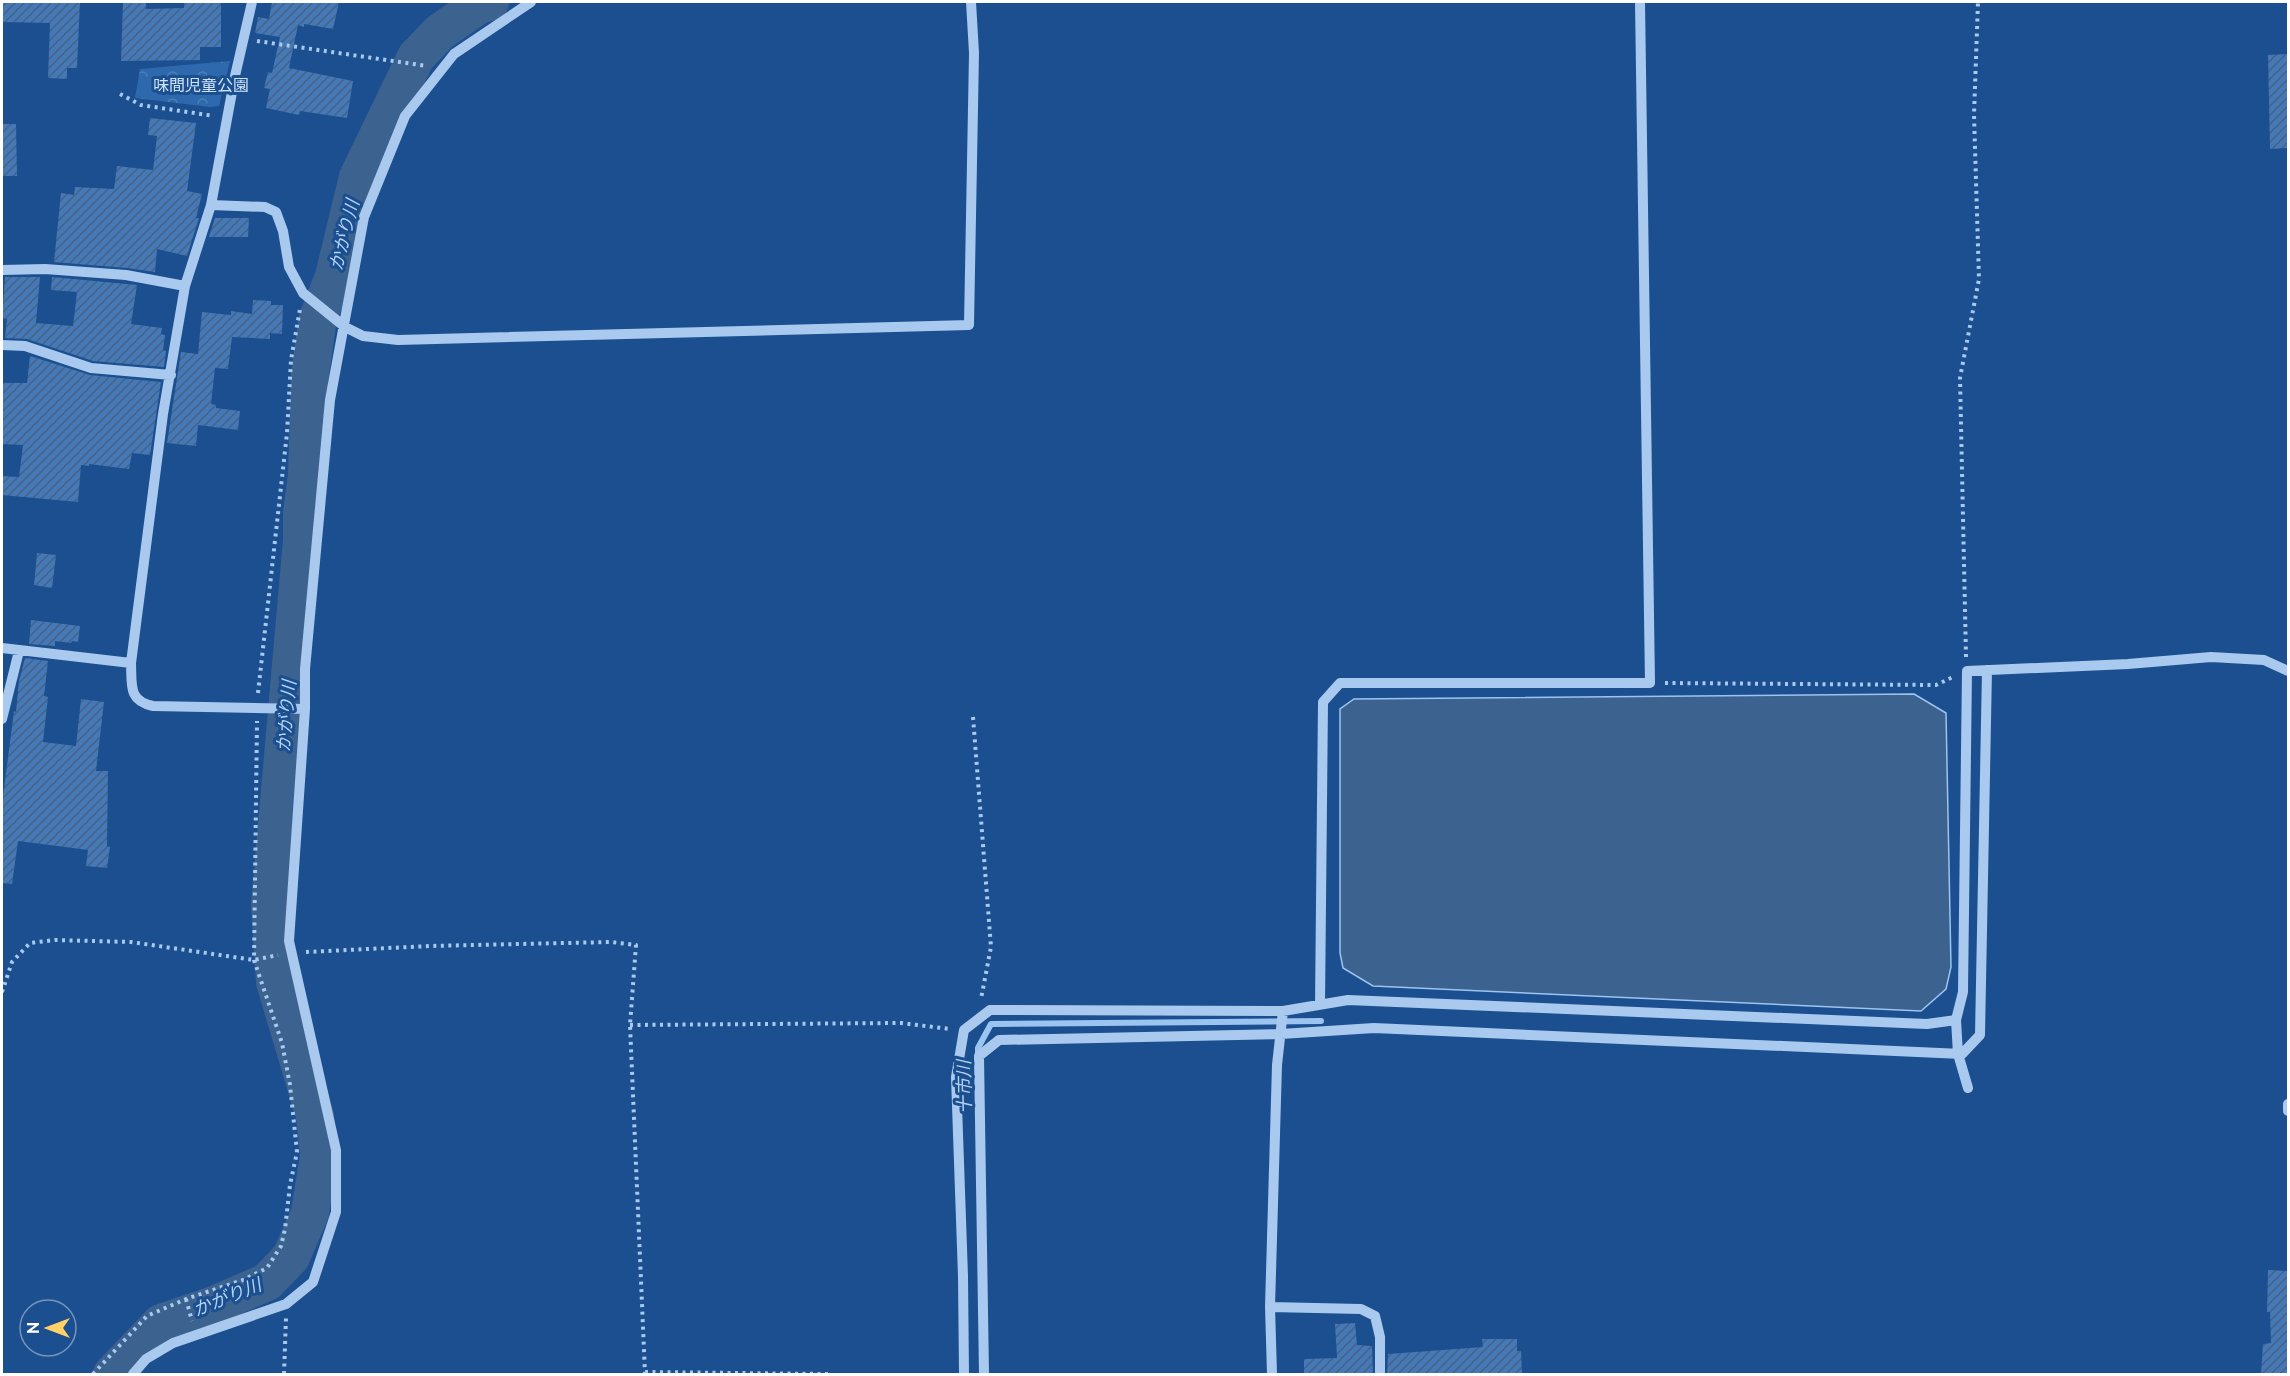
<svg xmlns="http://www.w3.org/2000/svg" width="2290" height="1376" font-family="Raleway,'Noto Sans JP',sans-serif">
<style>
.park{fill:url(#park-crowns)}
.water{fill:#3c6290;stroke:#9cc4f0;stroke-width:1.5}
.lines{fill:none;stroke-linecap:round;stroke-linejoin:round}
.stream{stroke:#9cc4f0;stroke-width:6}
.river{stroke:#3c6290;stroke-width:38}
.building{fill:url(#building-hatch)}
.path{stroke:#a9c9ee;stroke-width:4;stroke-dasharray:3 4.5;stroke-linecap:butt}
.minor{stroke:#a9c9ee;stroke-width:10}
.labels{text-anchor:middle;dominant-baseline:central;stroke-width:6;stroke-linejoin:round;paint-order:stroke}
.park-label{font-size:16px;fill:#cfe3fa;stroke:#1b4f8f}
.water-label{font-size:18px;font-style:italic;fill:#b5d3f5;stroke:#1b4f8f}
</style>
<defs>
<pattern id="park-crowns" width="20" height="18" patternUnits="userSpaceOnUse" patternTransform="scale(1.5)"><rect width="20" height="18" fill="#2e69ad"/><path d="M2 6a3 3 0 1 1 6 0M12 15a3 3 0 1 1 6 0" fill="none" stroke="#4d80b9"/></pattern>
<pattern id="building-hatch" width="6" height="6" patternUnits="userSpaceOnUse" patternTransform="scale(1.5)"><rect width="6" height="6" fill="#4478b7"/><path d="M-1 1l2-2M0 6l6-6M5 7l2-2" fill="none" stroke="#486282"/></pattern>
</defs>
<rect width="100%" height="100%" fill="#1b4f8f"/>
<path class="park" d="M230 61 219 106 210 107 135 98 140 69Z"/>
<path class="water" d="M1914 694 1946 713 1951 967 1946 989 1921 1011 1373 986 1343 968 1340 953V709L1354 699Z"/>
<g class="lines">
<path class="stream" d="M978 1056V1048L991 1024 1321 1021"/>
<path class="river" d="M112 1374 161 1323 214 1305 267 1282 291 1257 310 1213 319 1155 315 1116 275 982 270 904 302 540V513L307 474 310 374 318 318 334 276 358 177 416 57 440 32 479 5 490 2"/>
</g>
<path class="building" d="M2 2H80L77 68H67V79L48 78 50 23 2 22Z
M123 2H146V9L184 8V2H221V47H200V60L121 61Z
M272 2H339L333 29 304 24V27L298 25 289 68 353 81 347 118 300 111 299 115 266 108 270 89 264 88 268 72 272 73 280 37 255 33 258 17 269 19Z
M2289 54V148L2270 149 2268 55Z
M150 118 196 123 187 191 202 194 196 218H199L187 256 157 249 155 272 127 268 54 262 61 193 74 195 75 187 114 189 117 166 153 170 157 136 148 135Z
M2 124H16L17 176H2Z
M215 218H249L248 237H209Z
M5 277H40L36 323 73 326 77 292 51 290 52 277 137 285 131 324 162 328 161 334 165 335 163 350 166 351 164 367 93 361 27 339 5 338 7 319 2 318Z
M253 300 271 301V305H283L282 334 270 333V339L232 337 228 369 215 368 211 404 216 405V408L240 411 238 430 198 425 196 446 167 443 181 352 198 354 202 312 231 315V311L252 314Z
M30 356 90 375 161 382 150 455 132 453 129 469 89 464V466L81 465 78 502 2 495V476L19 477 23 445 2 444V383H27Z
M37 553 56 555 52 588 34 585Z
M31 620 80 626 78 642 72 641 71 643 55 641V646L29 644Z
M25 658 48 661 44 696 48 697 43 742 76 746 81 699 104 702 96 771H108L107 846 110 847 107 868 86 866 88 850 18 841 12 884 2 883V804L14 711 16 712 19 681Z
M2268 1270 2289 1271V1374H2261L2263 1344 2271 1343 2270 1312H2267Z
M1355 1323 1357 1345 1372 1346 1373 1374H1304V1359L1337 1358 1335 1324Z
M1482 1339H1517V1351H1521L1522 1374H1387L1388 1354 1483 1347Z"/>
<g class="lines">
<path class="path" d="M257 41 427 66
M120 94 141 105 214 116
M1966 657 1960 378 1979 279 1974 115 1978 2
M1665 683 1936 685 1953 677
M258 693 287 433 291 360 300 309
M973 717 991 947 981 999
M306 952 430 946 611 942 636 945 630 1025 645 1374
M2 992 12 962 30 943 55 940 131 942 254 960 278 955
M630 1025 901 1023 950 1029
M186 1299 192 1321
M645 1372 829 1374
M93 1374 147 1316 186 1299 243 1280 267 1268 281 1246 285 1229 290 1185 297 1152 290 1085 282 1043 254 960 257 721
M284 1374 286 1318"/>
<path class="minor" d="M252 2 235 76 211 205 185 286 163 414 131 663C132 685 128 701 153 706L305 709
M211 205 265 207 276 212 283 231 289 267 303 293 345 327 363 336 398 340 969 325 974 53 971 2
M2 270 45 269 126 275 185 286
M2 345 25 346 91 368 171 375
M2 648 131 663
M2 719 19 651
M1320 1005 1323 702 1340 683H1650L1640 2
M1956 1020 1958 1054 1968 1088
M2288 1104V1111
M1270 1307 1361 1309 1375 1316 1380 1337V1374
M133 1374 146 1359 173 1343 286 1304 313 1282 336 1212V1150L289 941 305 709V669L330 400 364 217 405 116 454 54 531 2
M964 1374 963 1276 956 1077 964 1030 990 1010 1283 1011 1348 1000 1927 1024 1956 1020 1963 992 1967 671 2128 664 2211 657 2264 660 2288 671
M984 1374 979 1056 999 1040 1281 1034 1374 1028 1962 1054 1980 1035 1987 670
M1272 1374 1270 1307 1277 1065 1283 1011"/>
</g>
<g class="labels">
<g class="park-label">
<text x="201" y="85">味間児童公園</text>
</g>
<g class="water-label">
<text transform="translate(344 235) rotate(-76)">かがり川</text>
<text transform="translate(286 716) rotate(-85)">かがり川</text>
<text transform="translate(964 1087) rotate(-91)">十市川</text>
<text transform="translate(227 1297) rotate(-22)">かがり川</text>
</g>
</g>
<rect width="2290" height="1376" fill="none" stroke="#ffffff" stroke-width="6"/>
<g transform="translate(48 1328) rotate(270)"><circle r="28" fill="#1b4f8f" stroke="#7695bc" stroke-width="1.5"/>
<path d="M0-4.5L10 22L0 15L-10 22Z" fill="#ffd166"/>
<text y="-9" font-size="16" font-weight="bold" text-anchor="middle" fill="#ffffff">N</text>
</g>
</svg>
